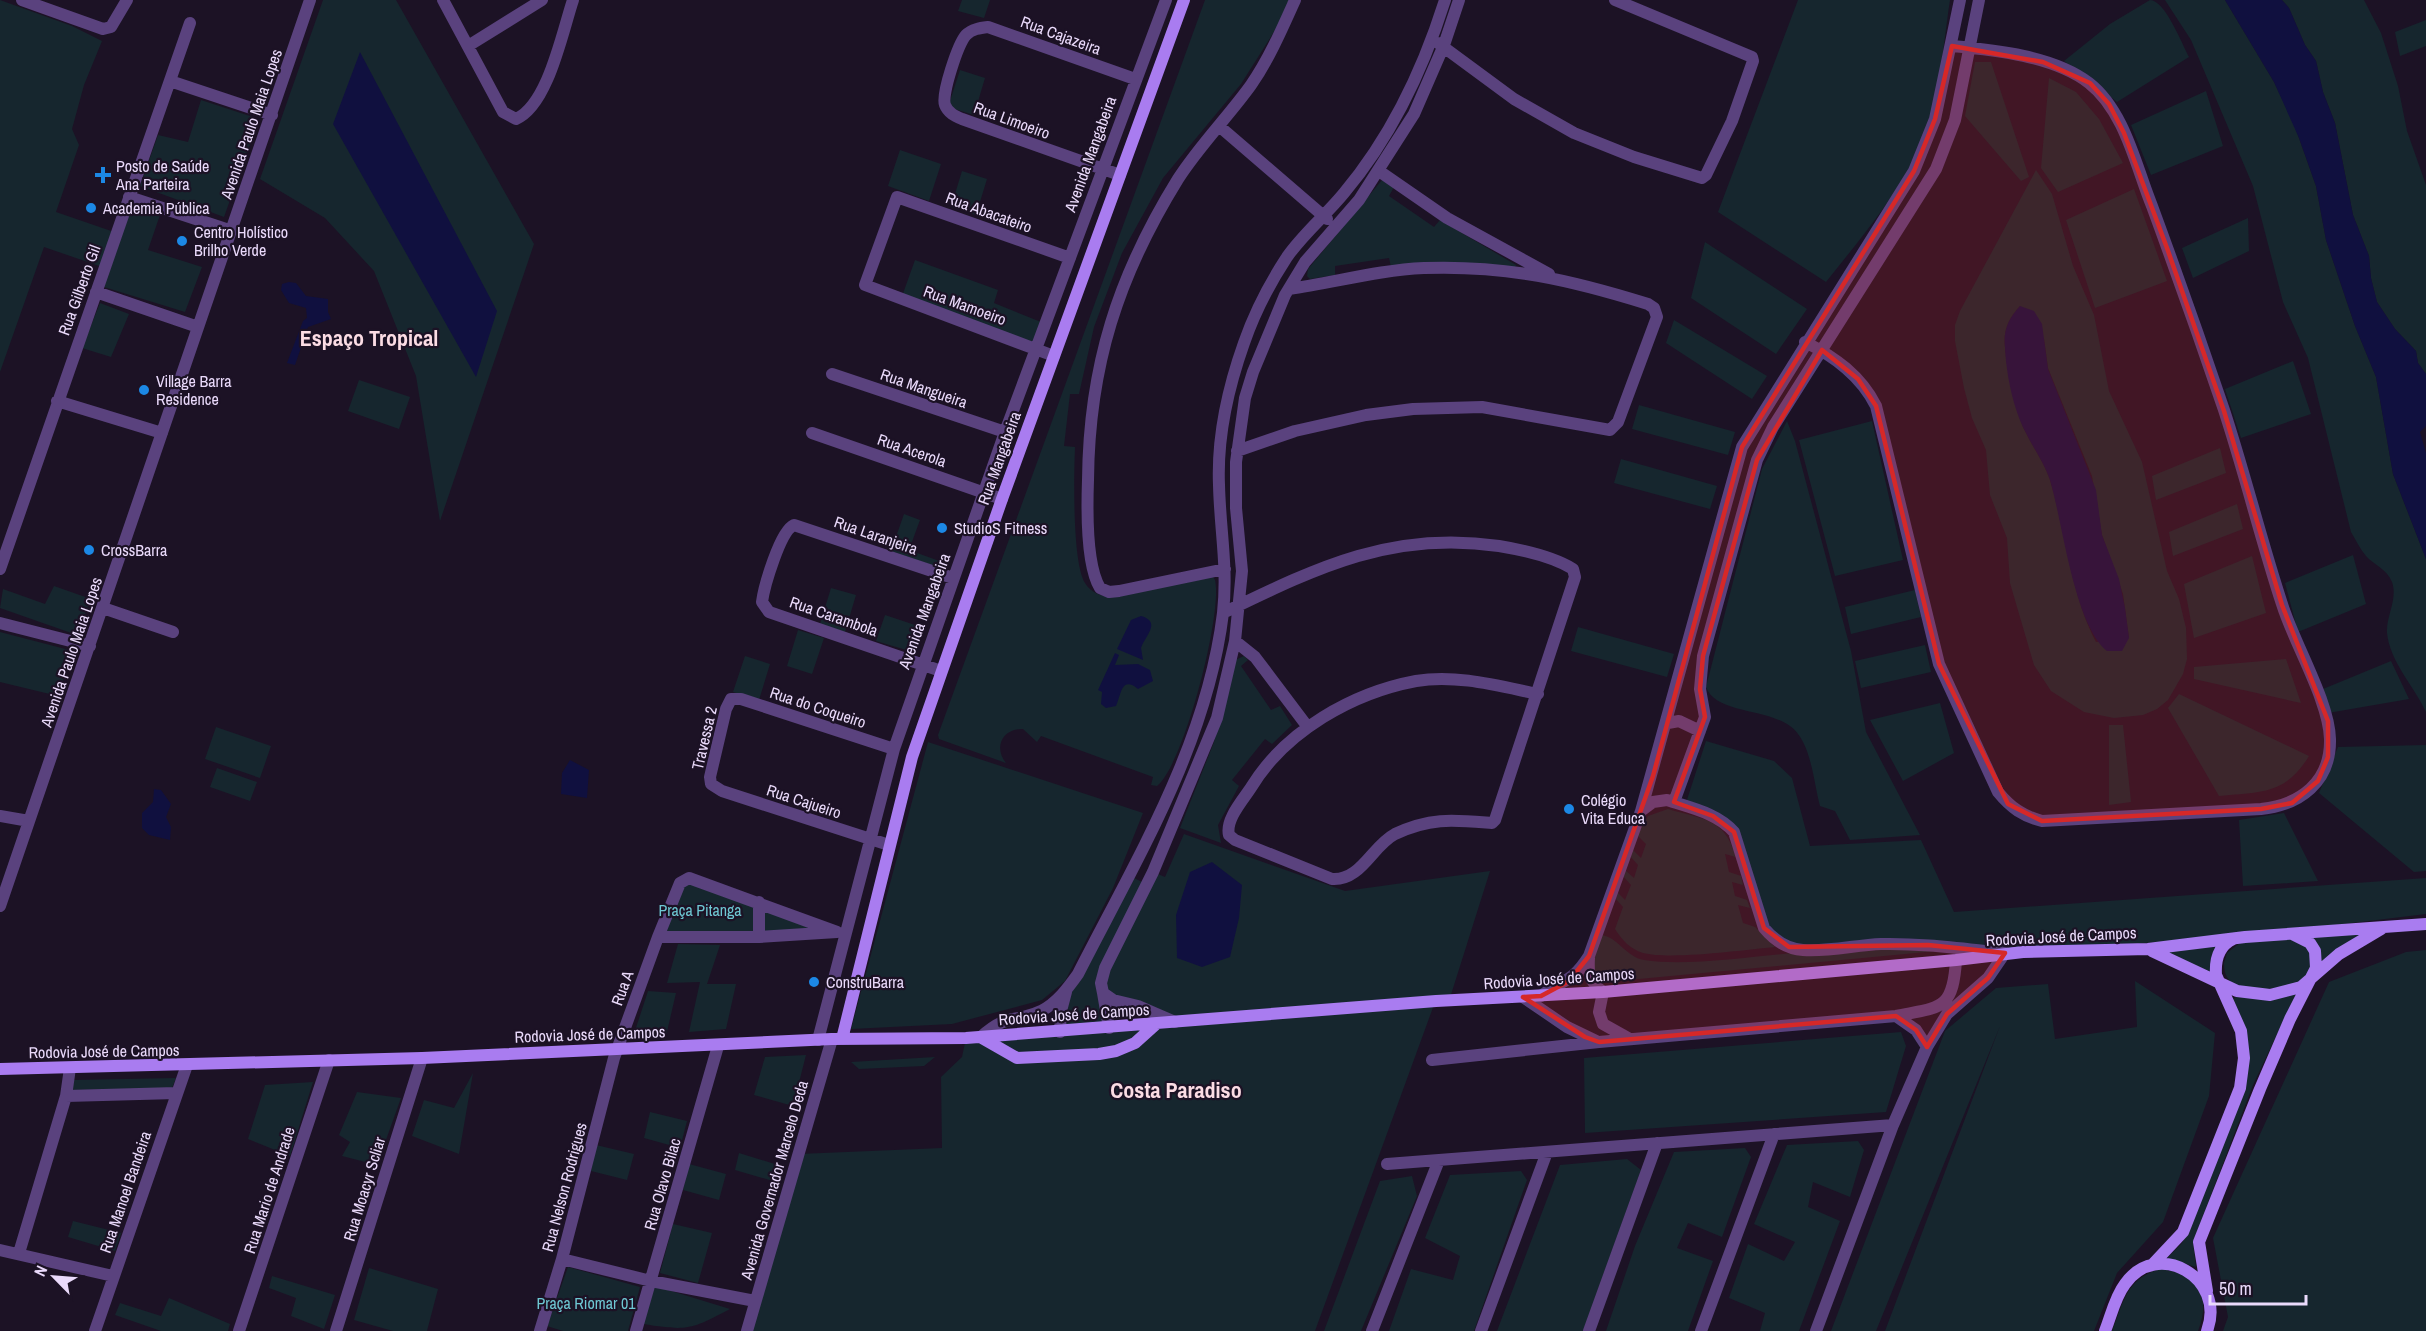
<svg xmlns="http://www.w3.org/2000/svg" width="2426" height="1331" font-family="'Archivo Narrow',sans-serif">
<style>
.green{fill:#16262e;fill-rule:evenodd}
.water{fill:#10103f}
.lines{fill:none;stroke-linecap:round;stroke-linejoin:round}
.street{stroke:#5a427e;stroke-width:12}
.secondary{stroke:#a97cf0;stroke-width:12}
.marked{fill:#d62828;fill-opacity:0.2;stroke:#d62828;stroke-width:4.5;stroke-linejoin:round}
.poi-dot{fill:#1c88e5;stroke:#1c1225;stroke-width:2}
.labels{text-anchor:middle;dominant-baseline:central;stroke-width:4.5;stroke-linejoin:round;paint-order:stroke}
.street-label{font-size:16px;fill:#eadafb;stroke:#1c1225}
.poi-label{font-size:16px;fill:#eadafb;stroke:#1c1225;text-anchor:start}
.park-label{font-size:16px;fill:#6ec8d3;stroke:#1c1225}
.district-label{font-size:22px;font-weight:bold;fill:#fbdce4;stroke:#1c1225}
</style>
<rect width="100%" height="100%" fill="#1c1225"/>
<path class="green" d="M0 0 72 26 102 41 84 85 72 129 79 145 56 212 117 233 105 268 44 247 0 372Z
M323 0H396L534 244 440 521 416 376 374 271 325 218 260 179Z
M962 0H990L984 18 958 11Z
M1205 0H1289L1277 27 1241 84 1163 178 1122 253 1094 327 1079 394H1070L1064 446 1075 447C1074 475 1072 561 1085 583 1091 593 1101 596 1112 597L1213 577 1215 580C1223 613 1184 765 1157 786L1151 785 1153 777 1041 736 1037 742 1023 729C1003 728 993 747 1006 763L939 739 938 735Z
M1798 0H1950C1942 52 1939 114 1913 162 1889 205 1857 243 1826 282L1718 212Z
M2150 0C2165 0 2182 44 2189 57L2117 102 2064 61 2110 24Z
M2165 0H2225L2274 82 2294 124 2316 186 2326 240 2355 326 2376 377 2393 474 2426 559V712C2414 686 2390 662 2387 633 2386 616 2398 599 2392 582 2387 569 2374 565 2366 556 2360 549 2356 540 2351 532L2308 358 2283 302 2253 186 2191 40Z
M2282 0H2364L2381 33 2398 86 2407 131 2426 185V374L2418 363 2416 351 2395 329 2377 302 2371 278 2369 256 2353 215 2335 123 2323 92 2316 61 2305 45 2289 8Z
M2426 20V46L2400 56 2395 32Z
M1975 62H1991L2029 177 2021 181 1965 116Z
M960 70 985 78 974 115 948 107Z
M2049 78 2076 92 2099 119 2123 163 2058 192 2041 168Z
M2206 91 2223 146 2151 175 2131 125Z
M201 100 259 119 224 217 140 186 158 135 188 142Z
M900 150 941 164 929 201 888 186Z
M2036 170 2052 194 2073 266 2094 315 2109 391 2142 462 2167 571 2179 599 2186 628 2187 659 2183 674 2168 700 2157 709 2143 715 2114 718 2084 712 2051 691 2034 665 2010 583 2007 538 1990 495 1986 450 1972 418 1964 388 1955 341V325L1960 311ZM2020 306 2044 339 2048 368 2092 476 2102 535 2123 594 2129 638 2096 642C2070 592 2066 533 2050 480 2044 462 2033 448 2025 431 2016 414 2006 366 2005 347 2003 330 2009 318 2020 306Z
M962 171 987 179 976 215 951 207Z
M1382 180 1394 187 1389 196 1434 227 1440 220 1516 265 1515 269 1391 267 1389 258 1335 266V275L1310 279 1307 276 1308 269Z
M2134 189 2167 281 2095 308 2066 220Z
M133 203 161 212 148 250 202 267 185 312 104 287Z
M2248 218 2249 251 2193 278 2182 248Z
M1705 242 1807 309 1776 354 1691 298Z
M915 260 998 290 994 303 1046 324 1037 349 901 299Z
M100 303 129 314 111 357 82 348Z
M1674 320 1767 376 1752 399 1666 343Z
M2293 361 2311 414 2241 438 2225 389Z
M359 380 410 397 399 429 348 411Z
M1639 405 1735 432 1728 455 1632 429Z
M1787 421 1795 441 1851 651 1866 732 1920 835 1850 840 1835 811 1820 806C1814 784 1812 752 1798 734 1778 706 1717 717 1706 687L1762 469Z
M1872 421 1903 560 1835 576 1799 440Z
M2220 448 2226 473 2156 500 2152 476Z
M1621 459 1717 486 1710 509 1614 483Z
M2237 504 2243 529 2173 556 2169 532Z
M904 514 920 520 909 550 942 562 940 568 891 551Z
M2353 555 2366 604 2298 632 2285 583Z
M2252 556 2266 613 2194 638 2184 584Z
M54 586 91 599 77 635 0 608 3 589 45 604Z
M831 588 856 595 845 632 820 624Z
M1915 590 1921 617 1851 634 1845 607Z
M885 615 921 627 913 652 876 641Z
M1578 627 1674 654 1667 677 1571 651Z
M798 630 824 638 812 674 787 666Z
M0 632 73 651 58 696 0 682Z
M1925 645 1931 672 1861 688 1855 661Z
M745 656 770 664 759 700 733 692Z
M1244 656 1248 660 1241 666 1271 710 1280 706 1292 725 1272 744 1265 739 1232 780 1239 786 1218 825 1221 843 1180 828 1214 742 1235 660Z
M2286 659 2301 703 2194 679V667Z
M2391 661 2409 699 2328 713 2323 689Z
M2179 694 2309 756C2285 795 2261 792 2219 796L2168 708Z
M1940 703 1954 753 1903 781 1870 720Z
M2109 725H2123L2131 802 2109 805Z
M216 727 271 746 260 778 205 759Z
M1706 741 1774 761 1792 778 1810 846 1921 840 1954 912 2426 878V914L2245 936 2005 953 1958 949 1596 983 1591 957 1601 935C1618 937 1626 957 1644 960 1689 967 1759 955 1806 952L1772 937 1734 832 1685 806Z
M928 742 1143 813 1113 888 1065 981 1042 1000 952 1024 851 1029Z
M2426 745V871L2414 872 2319 793 2338 747Z
M217 768 257 782 250 801 210 787Z
M1668 809C1704 820 1724 817 1736 857L1725 854 1729 872 1741 876 1743 885 1732 882 1735 896 1747 900 1750 908 1738 905 1743 923 1755 927 1775 947C1743 950 1671 960 1643 953 1630 949 1622 940 1615 929L1623 907 1615 898 1617 892 1625 900 1631 885 1623 876 1625 870 1634 878 1638 865 1630 856 1632 849 1641 858 1646 844 1637 835 1648 816Z
M2284 813 2318 881 2243 886 2239 820Z
M1184 834 1345 891 1490 871 1449 1001 1435 1002 1315 1331H750L799 1154 942 1148 941 1077 962 1057 966 1038 1060 1032 1061 1011 1132 877 1144 883 1153 872 1165 877ZM1104 994 1175 1023 1109 1028Z
M684 879 837 932 658 937Z
M2367 930 2316 968 2303 938Z
M2287 937 2308 948 2313 964 2303 982C2278 988 2223 1002 2224 963L2227 953 2241 942Z
M2228 942 2216 975 2148 949Z
M678 944 720 945 707 984H736L726 1029 689 1032 700 982 667 983Z
M2426 950V1331H2223L2228 1317 2213 1238 2329 982 2406 952Z
M2135 981 2215 1033 2209 1096 2163 1222 2117 1273 2094 1331H1885L2000 1026 1876 1331H1831L1945 1031 1996 988 2048 984 2055 1039 2137 1027Z
M648 991 676 993 666 1036 633 1037Z
M2296 994 2253 1085 2196 1234 2193 1243 2196 1267 2167 1258 2182 1243 2187 1233 2246 1082 2232 1000 2237 996Z
M1901 1032 1906 1046 1886 1112 1585 1133 1584 1058Z
M806 1055 793 1106 754 1095 765 1057Z
M935 1057 924 1066 859 1069 851 1062Z
M473 1073 459 1154 412 1136 424 1100 454 1108Z
M176 1078 172 1088 71 1090 74 1080Z
M313 1082 290 1156 248 1139 265 1085Z
M357 1092 401 1098 377 1165 342 1156 350 1142 339 1135Z
M650 1112 687 1121 680 1148 644 1138Z
M1858 1141 1864 1150 1850 1197 1813 1182 1808 1207 1840 1221 1799 1331H1760L1765 1313 1729 1298 1748 1244 1784 1261 1795 1242 1754 1224 1787 1145Z
M596 1145 634 1154 627 1180 591 1171Z
M1745 1148 1751 1157 1722 1237 1688 1223 1677 1248 1713 1261 1688 1331H1606L1635 1246 1674 1152Z
M739 1153 778 1165 773 1181 735 1170Z
M1627 1159 1641 1170 1583 1331H1497L1560 1165Z
M689 1164 726 1174 719 1200 683 1190Z
M1521 1171 1527 1180 1474 1331H1389L1411 1269 1453 1280 1460 1256 1425 1238 1450 1175Z
M1412 1176 1417 1196 1361 1331H1324L1380 1181Z
M73 1221 121 1233 115 1251 68 1237Z
M673 1224 712 1233 698 1283 660 1273Z
M568 1267 640 1287 628 1331H563L547 1326Z
M369 1268 438 1289 427 1331H393L354 1320Z
M2160 1269C2198 1273 2212 1295 2198 1331H2112C2124 1301 2126 1279 2160 1269Z
M272 1276 335 1295 324 1329 291 1316 296 1298 269 1288Z
M655 1286 730 1309C690 1330 688 1331 643 1324Z
M169 1298 230 1324 228 1331H161L115 1315 120 1303 161 1316Z"/>
<path class="water" d="M2225 0H2282L2289 8 2305 45 2316 61 2323 92 2335 123 2353 215 2369 256 2371 278 2377 302 2395 329 2416 351 2418 363 2426 374V426L2420 432 2426 453V559L2393 474 2376 377 2355 326 2326 240 2316 186 2299 138 2274 82Z
M360 52 497 311 476 377 333 124Z
M289 282 296 283 306 296 328 299V312L331 319 308 327 295 365 287 363 303 321 307 318 306 308 289 303 281 290 282 284Z
M2020 306 2034 311 2042 324 2048 369 2096 490 2102 535 2119 579 2125 608 2129 638 2122 651H2107C2074 624 2063 524 2050 480 2044 462 2033 448 2025 431 2013 408 2006 373 2005 347 2003 330 2009 318 2020 306Z
M1141 616C1162 622 1145 636 1141 648L1143 660 1117 649 1131 620Z
M1115 653 1119 655 1115 665 1138 664 1150 670 1153 681 1138 689C1121 675 1121 696 1116 706L1106 708 1101 704 1102 692 1098 690Z
M570 760 589 770 587 798 561 794 562 773Z
M154 789 161 790 171 804 166 817 171 827 170 840 149 835 142 828V813L153 802Z
M1212 862 1242 885 1239 918 1230 957 1202 967 1177 958 1176 915 1190 872Z"/>
<g class="lines">
<path class="street" d="M22 0 103 29 111 27 127 0
M443 0 503 112 516 119C548 105 562 33 573 0
M1438 43 1514 99 1574 133 1634 157 1702 178 1706 175 1732 121 1753 61 1752 57 1615 0
M468 46 542 0
M170 81 272 115
M1219 126 1327 219
M1379 171 1447 218 1549 274
M1120 175 962 119C955 116 948 113 945 105 941 95 958 44 966 35 972 29 980 28 988 27L1135 79
M129 197 232 231
M96 292 198 327
M1805 342C1835 357 1861 376 1876 406L1939 664 1998 792C2011 808 2023 816 2042 821L2261 809C2300 805 2331 782 2330 739 2329 701 2294 643 2282 604 2261 540 2245 474 2224 410 2201 342 2177 274 2152 206 2136 167 2125 111 2089 83 2054 56 1995 50 1952 46
M1054 356 865 285 897 197 1070 258
M832 374 1005 432
M57 401 162 433
M812 433 1002 499
M1237 451 1295 431 1366 415 1413 409 1482 407 1610 430 1618 422 1657 317 1654 308 1648 304C1571 280 1506 265 1424 268 1378 270 1333 283 1289 289
M0 569 190 23
M1225 569 1119 591 1109 592 1100 588C1086 565 1087 508 1088 480 1089 366 1118 276 1178 179 1199 146 1228 117 1251 85 1269 59 1282 29 1295 0
M103 608 173 632
M1223 613C1316 568 1392 530 1499 546 1523 550 1552 556 1573 569L1575 577 1495 820 1492 823C1454 820 1431 817 1395 834 1372 846 1361 881 1332 879L1235 840 1229 835C1225 819 1244 799 1252 786 1286 731 1352 693 1416 681 1456 674 1499 686 1538 694
M0 623 90 646
M1235 641 1255 657 1307 726
M941 671 769 612 762 602C764 587 780 531 794 525L953 578
M1668 723 1679 721 1700 731
M1674 802 1705 717 1700 689 1703 656 1757 460 1773 427 1936 169 1955 120 1979 0
M1641 811 1742 447 1914 171 1935 119 1960 0
M0 816 29 821
M889 845 722 791 711 784 710 777 726 709 731 699H741L894 749
M689 878 837 932 759 937H658L680 883Z
M0 906 310 0
M759 937V902
M1589 958C1588 975 1589 981 1603 992L1599 1012 1603 1024 1628 1038
M1103 993 1109 1028
M1541 996C1564 978 1571 984 1589 956L1641 811 1653 802 1667 800C1691 808 1717 813 1734 832L1764 928C1774 940 1787 949 1803 950 1828 952 1856 945 1881 944 1922 943 1964 949 2005 953L1988 978 1947 1014 1927 1047 1893 1125 1816 1331
M1523 997 1567 1027 1596 1041
M1896 1016 1916 1030 1927 1047
M1175 1022 1138 1006 1113 1000 1103 993 1101 983 1105 968 1153 872 1217 718 1235 641 1242 571 1236 508V462L1245 398 1253 372 1285 295 1305 262 1359 200 1414 114 1444 45 1459 0
M1060 1032 1061 1011 1066 992
M981 1037C1007 1013 1015 1023 1041 1011 1057 1003 1068 988 1078 974 1137 858 1207 744 1223 613 1228 567 1220 530 1219 485 1217 437 1228 388 1244 343 1254 314 1270 283 1287 257 1303 234 1326 215 1344 193 1392 136 1423 70 1445 0
M818 1040 894 749 1005 432 1166 0
M1432 1060 1599 1042 1896 1016C1940 1007 1953 1011 1956 960
M66 1096 176 1093
M1387 1164 1893 1125
M0 1250 113 1276
M19 1253 66 1096 70 1068
M562 1259 651 1281 755 1301
M95 1331 187 1065
M239 1331 329 1060
M336 1331 422 1058
M540 1331 562 1259 614 1058 658 937
M636 1331 718 1046
M747 1331 832 1039
M1372 1331 1439 1160
M1481 1331 1547 1152
M1589 1331 1657 1143
M1701 1331 1774 1134"/>
<path class="secondary" d="M2152 951 2237 991 2270 995 2301 987 2339 954 2381 929
M982 1038 1017 1058 1099 1054 1116 1051 1135 1043 1155 1025
M842 1039 912 757 1002 499 1184 0
M0 1069 422 1058 832 1039 966 1038 1436 1001 1603 992 1956 960 2023 952 2148 949 2245 937 2426 924
M2152 1265 2183 1232 2240 1088 2244 1058 2241 1031 2216 975C2215 960 2218 946 2233 939
M2207 1291 2199 1242 2260 1089 2290 1019 2316 968 2315 951 2310 943 2292 934
M2105 1331C2111 1316 2115 1297 2125 1284 2157 1238 2227 1278 2207 1331"/>
</g>
<path class="marked" d="M1952 46 2043 62 2090 83 2109 104 2124 133 2167 248 2224 411 2282 605 2328 721V757L2318 781 2292 803 2261 809 2042 821 2008 804 1939 664 1876 406 1858 379 1822 350 1757 460 1703 656 1700 689 1705 717 1674 802 1713 816 1734 832 1764 928 1789 947 1928 945 2005 953 1988 978 1947 1014 1927 1047 1916 1030 1896 1016 1599 1042 1585 1037 1523 997 1541 996 1569 981 1589 956 1653 776 1742 447 1914 171 1935 119Z"/>
<g class="poi-dot">
<path d="M100 166h6v6h6v6h-6v6h-6v-6h-6v-6h6z"/>
<circle cx="91" cy="208" r="6"/>
<circle cx="182" cy="241" r="6"/>
<circle cx="144" cy="390" r="6"/>
<circle cx="942" cy="528" r="6"/>
<circle cx="89" cy="550" r="6"/>
<circle cx="1569" cy="809" r="6"/>
<circle cx="814" cy="982" r="6"/>
</g>
<g class="labels">
<g class="street-label">
<text transform="translate(1061 35) rotate(20)">Rua Cajazeira</text>
<text transform="translate(1012 120) rotate(20)">Rua Limoeiro</text>
<text transform="translate(251 124) rotate(-71)">Avenida Paulo Maia Lopes</text>
<text transform="translate(1090 154) rotate(-70)">Avenida Mangabeira</text>
<text transform="translate(989 212) rotate(20)">Rua Abacateiro</text>
<text transform="translate(79 290) rotate(-70)">Rua Gilberto Gil</text>
<text transform="translate(965 305) rotate(20)">Rua Mamoeiro</text>
<text transform="translate(924 388) rotate(19)">Rua Mangueira</text>
<text transform="translate(912 450) rotate(19)">Rua Acerola</text>
<text transform="translate(999 458) rotate(-70)">Rua Mangabeira</text>
<text transform="translate(876 535) rotate(19)">Rua Laranjeira</text>
<text transform="translate(924 611) rotate(-70)">Avenida Mangabeira</text>
<text transform="translate(834 616) rotate(19)">Rua Carambola</text>
<text transform="translate(71 652) rotate(-71)">Avenida Paulo Maia Lopes</text>
<text transform="translate(818 707) rotate(18)">Rua do Coqueiro</text>
<text transform="translate(704 738) rotate(-77)">Travessa 2</text>
<text transform="translate(804 801) rotate(18)">Rua Cajueiro</text>
<text transform="translate(2061 936) rotate(-3)">Rodovia José de Campos</text>
<text transform="translate(1559 978) rotate(-4)">Rodovia José de Campos</text>
<text transform="translate(622 988) rotate(-70)">Rua A</text>
<text transform="translate(1074 1014) rotate(-4)">Rodovia José de Campos</text>
<text transform="translate(590 1034) rotate(-2)">Rodovia José de Campos</text>
<text transform="translate(104 1051) rotate(-1)">Rodovia José de Campos</text>
<text transform="translate(774 1180) rotate(-74)">Avenida Governador Marcelo Deda</text>
<text transform="translate(662 1184) rotate(-74)">Rua Olavo Bilac</text>
<text transform="translate(564 1187) rotate(-75)">Rua Nelson Rodrigues</text>
<text transform="translate(364 1189) rotate(-73)">Rua Moacyr Scliar</text>
<text transform="translate(269 1190) rotate(-72)">Rua Mario de Andrade</text>
<text transform="translate(125 1192) rotate(-71)">Rua Manoel Bandeira</text>
</g>
<g class="poi-label">
<text x="116" y="166">Posto de Saúde<tspan x="116" dy="18">Ana Parteira</tspan></text>
<text x="103" y="208">Academia Pública</text>
<text x="194" y="232">Centro Holístico<tspan x="194" dy="18">Brilho Verde</tspan></text>
<text x="156" y="381">Village Barra<tspan x="156" dy="18">Residence</tspan></text>
<text x="954" y="528">StudioS Fitness</text>
<text x="101" y="550">CrossBarra</text>
<text x="1581" y="800">Colégio<tspan x="1581" dy="18">Vita Educa</tspan></text>
<text x="826" y="982">ConstruBarra</text>
</g>
<g class="park-label">
<text x="700" y="910">Praça Pitanga</text>
<text x="586" y="1303">Praça Riomar 01</text>
</g>
<g class="district-label">
<text x="369" y="338">Espaço Tropical</text>
<text x="1176" y="1090">Costa Paradiso</text>
</g>
</g>
<g transform="translate(54 1277) rotate(295)" stroke="#1c1225" stroke-width="4.5" paint-order="stroke">
<path d="M0-4.5L10 22L0 15L-10 22Z" fill="#eadafb"/>
<text y="-9" font-size="16" font-weight="bold" text-anchor="middle" fill="#eadafb">N</text>
</g>
<path d="M2210 1295v9h96v-9" fill="none" stroke="#eadafb" stroke-width="3"/>
<text x="2219" y="1295" font-size="18" fill="#eadafb" stroke="#1c1225" stroke-width="4.5" paint-order="stroke">50 m</text>
</svg>
